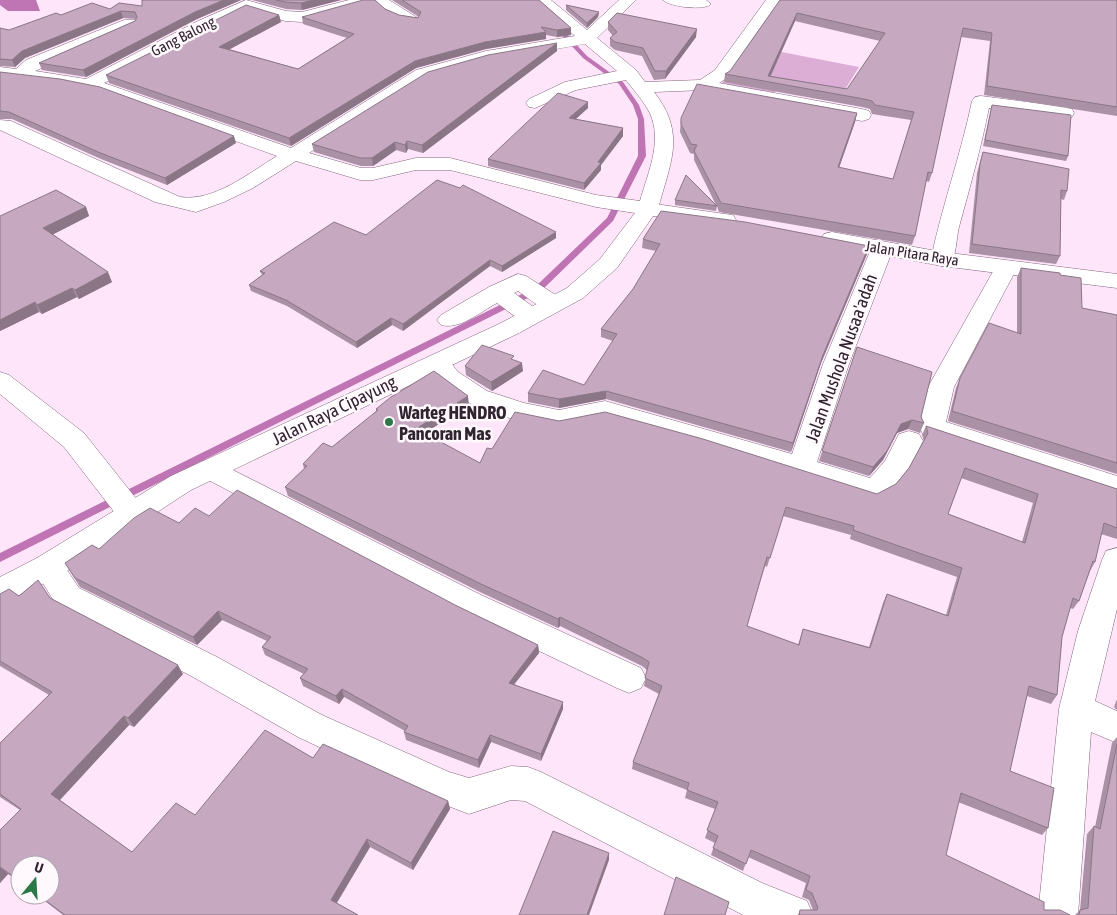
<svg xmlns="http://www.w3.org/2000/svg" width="1117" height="915" font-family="'Asap Condensed',sans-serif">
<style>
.green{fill:#ddaed5}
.water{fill:#bf74b4}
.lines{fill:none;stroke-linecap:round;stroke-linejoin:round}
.stream{fill:#bf74b4;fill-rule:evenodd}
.minor-casing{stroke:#80667c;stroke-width:1}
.major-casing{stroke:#80667c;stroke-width:1}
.minor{fill:#fff;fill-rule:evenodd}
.major{fill:#fff;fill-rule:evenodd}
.wall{fill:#aa91a6;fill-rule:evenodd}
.shaded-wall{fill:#8b7687}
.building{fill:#c6a9c1;stroke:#8b7687;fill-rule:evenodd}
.poi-dot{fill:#2c7847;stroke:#fff9fe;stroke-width:2}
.labels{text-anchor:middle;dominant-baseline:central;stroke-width:5;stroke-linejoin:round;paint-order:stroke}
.far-street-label{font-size:15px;fill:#30242e;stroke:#fff9fe}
.street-label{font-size:18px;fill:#30242e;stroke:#fff9fe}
.poi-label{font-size:18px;font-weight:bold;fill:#30242e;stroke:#fff9fe;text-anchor:start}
</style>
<rect width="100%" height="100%" fill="#fee5f9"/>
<path class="green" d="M751 46 859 67 841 96 782 82 774 94 722 83Z"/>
<path class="water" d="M0 0H36L40 11H8L0 5Z"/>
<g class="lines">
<path class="stream" d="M555 26H559L587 56 623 82 639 105 644 119 646 156 613 221 540 292 0 562V553L534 288 607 218 638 156V119L633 105 619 84 583 58 555 28Z"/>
<g class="minor-casing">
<path id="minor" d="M246 0 286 11 302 12 349 0H389L421 20 419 23C407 26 378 13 374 2L302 22 285 21 247 10 104 83 291 148 416 70 486 51 575 36 534 0H551L587 30 619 0H636L597 38 636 70 645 82 700 80 715 70 766 0H782L727 78 719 83 862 109 869 111 871 115 869 119 862 121 704 90 654 92C687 134 670 163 658 209L655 213 648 215 596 207 450 170H416L373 180H360L296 161 253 188 224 202 196 212 155 202 0 130V120L11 121 180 197C214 202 249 173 277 156L103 93 63 84 0 77V67L16 69 26 60 124 20H136L138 23 136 26 35 71 86 79 198 21ZM585 44 617 71 565 82 529 99 526 103 529 107 535 108 576 90 626 80C633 89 641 98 647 108 665 137 648 172 640 201L596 195 450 158H416L373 168H361L309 153 428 78 488 61Z
M663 0H706L711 4C705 11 669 7 663 0Z
M981 96 1065 107 1072 109 1074 113 1072 117 1065 119 989 108C981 148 970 187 959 227 956 239 957 254 950 264L942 266 934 264 931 259C942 206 961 154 972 101L975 97Z
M882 242 890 244 893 249 849 364 817 462 870 478 885 461 899 434 909 431 919 434 923 441C911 465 901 492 874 501L702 446 605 419 559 428 512 419 469 403 440 384 424 363 428 357 437 355 446 357 458 372 487 391 524 403 559 410 605 401 792 454 823 364 871 249 874 244Z
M1006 261 1014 263 1017 268 954 387 946 422 1117 476V498L923 434 919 427 928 387 995 268 998 263Z
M518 274 526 276 562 299 566 304 562 309C545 314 531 300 518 291L514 293 539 311 543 316 539 321C522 326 510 312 497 303 480 312 460 330 441 325L437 320 441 315 489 287Z
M0 372 9 375 84 433 142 506 146 514 142 522 132 525 122 522 64 447 0 394Z
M211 459 481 595 641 668 646 678 641 688 629 693 617 688 459 613 201 476 197 469 201 462Z
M1117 548V609L1095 701 1117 711V743L1091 732 1078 915H1038L1059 709 1078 631 1102 560 1106 551Z
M48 555 59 558 79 588 217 657 322 715 449 772 469 778 511 766 528 767 541 772 762 883 807 901 813 915H743L525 801 511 800 469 814 430 799 298 737 193 677 57 606 33 567 37 558Z"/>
</g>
<g class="major-casing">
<path id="major" d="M648 203 725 214 733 215 736 220 733 225 725 226 653 216 617 268 583 298 519 333 191 490 59 576 0 604V577L37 558 171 476 501 323 567 288 600 259 641 205Z
M832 232 942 252 1117 274V288L942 266 824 244 821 239 824 234Z"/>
</g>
<use href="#minor" class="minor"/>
<use href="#major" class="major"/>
</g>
<path class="wall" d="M142 0H241L197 19 86 77 42 70 39 63 135 21 136 19 123 18 25 58 15 67 0 66V28L9 30 61 15 110 9 142 6Z
M252 0H341L302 10 286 9Z
M392 0H539L571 28V35L557 37 546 35V39L486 49 416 68 291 146 109 83 106 75 279 15 281 22 229 49 298 69 347 38 303 24 302 17 385 9 399 15 418 18 419 17Z
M780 0H1117V116L984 95 990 41 961 37 932 173 929 182 926 181 915 236 912 245 719 212 717 206 716 211 675 205V200L716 205 694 160V154L690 153 680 132 681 118 857 113 855 122 839 168 893 179 911 120 872 114 870 109 862 107 724 82 725 74 730 71ZM795 21 880 41 847 89 771 76Z
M566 5 599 12 598 17 587 28 566 10Z
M608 22 696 37 665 79 654 80 642 56 615 50 610 46V38L613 36 608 30Z
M557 43V51L423 153 408 149 406 153 396 150 373 166H361L314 152 312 144Z
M0 72 236 143 167 185 101 159 12 119H0Z
M588 102V108L576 119 623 128V136L601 165V170L584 190 488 166V159Z
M992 105 1068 156 1066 161 983 146Z
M983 152 1067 191 1064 200 1061 199 1060 256 1056 264 969 253 977 173Z
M86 207 89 216 53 234 112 282 79 299 77 297 42 314 39 312 0 331V216Z
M366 235 556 238 502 272 490 266 403 331 392 325 357 348 287 306 251 291 249 285 262 275 260 271Z
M643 239 867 254 821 363 791 452 606 399 559 408 528 402V393L584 385 613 341 601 337V329L633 289 656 251 642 248Z
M1021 268 1060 275 1082 308 1117 315V474L948 421 956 388 960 378 1017 333V277Z
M857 347 921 417 924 423 920 433 908 429 897 433 883 460 869 476 819 461Z
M465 366 523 371 492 391 466 375Z
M469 405 423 434 480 463 492 449 877 494 896 484 909 468 924 441 922 435 926 426 1117 489V539L1101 534 1095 562 1090 571 1079 601 1073 609 1070 608 1062 637 1057 695 1051 704 1027 696 1010 771 1048 828 1042 835 958 802 946 855 1044 910 1070 915H798L800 910H813L809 900 802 897 806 883 748 857 743 871 711 855 715 843 705 838 715 809 685 798 687 790 632 769 633 762 659 694 644 686 647 670 642 666 560 626 558 628 482 593 288 496 285 487 304 469 303 464 332 447 376 412V409ZM961 478 1033 503 1022 542 948 514ZM783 516 851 535 850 539 957 577 946 615 887 594 883 603 869 647 803 629 798 645 747 626 765 566 767 567Z
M209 516 457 606 538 645 539 653 514 684 563 709 541 761 491 742 479 768 406 740 404 732 405 731 344 697 339 704 303 686 300 678 304 674 265 655 262 647 267 641 222 620 197 645 80 587 65 563 99 549 179 523Z
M0 594 19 596 50 599 183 674 134 727 129 725 60 800 132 852 195 815 313 758 448 801 450 809 413 870 370 847 337 903 358 915H63L37 895H50L20 865V883L8 874 0 883V830L20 810 0 797V743L49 695 0 666Z
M1117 699V710L1114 707Z
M1117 737V915H1075L1080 910 1087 834 1094 826 1095 827 1112 743Z"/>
<path class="shaded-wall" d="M224 0H241L197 19 86 77 83 70 195 12Z
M314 0H341L302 10 301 3Z
M121 11 123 18 25 58 15 67 12 60 22 51Z
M599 12 598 17 587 28V23Z
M797 13 795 21 768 81V76Z
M279 15 281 22 221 54 219 47Z
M571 28V35L557 37V30Z
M697 29 696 37 665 79 666 71Z
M546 32V39L486 49 416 68 291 146 289 138 415 61 485 42Z
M557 43V51L423 153 422 145Z
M588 102V108L569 125V118Z
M857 113 855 122 836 176 838 167Z
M623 128V136L601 165V170L584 190V183L598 162Z
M234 136 236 143 167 185 165 178Z
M407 141 408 149 406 153 405 145Z
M395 142 396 150 373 166 372 158Z
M86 207 89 216 48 237 43 228Z
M556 232V238L502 272V266Z
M869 246 867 254 821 363 791 452 793 443 823 355Z
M490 260V266L403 331V324Z
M108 272 112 282 79 299 75 290Z
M72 288 77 297 42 314 37 305Z
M35 302 39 312 0 331V320Z
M391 318 392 325 357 348 356 342Z
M522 363 523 371 492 391 491 382Z
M606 391V399L559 408V399Z
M468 396 469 405 412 441 411 432Z
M912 420 908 429 897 433 883 460 869 476 873 467 901 424Z
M218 611 222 620 197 645 193 637Z
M560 617V626L558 628V619Z
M538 645 539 653 509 691V683Z
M178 665 183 674 134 727 128 718Z
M342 689 344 697 339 704 336 696Z
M563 702V709L541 761V754Z
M124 716 129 725 58 802 51 794Z
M490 735 491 742 479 768 478 760Z
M448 801 450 809 413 870 411 863Z
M367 839 370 847 334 907 331 900Z
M609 853V860L589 915H587Z
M0 867 8 874 0 883Z"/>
<path class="building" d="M142 0H224L195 12 83 70 39 63 135 21 137 17 135 12 121 11 22 51 12 60 0 59V28L9 30 56 13 61 15 92 3 110 9 119 3 142 6Z
M276 0H314L301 3 285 2Z
M363 0H375L385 9 399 15 418 18 421 12 402 0H539L571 28 557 30 541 27 546 32 485 42 415 61 289 138 106 75 246 5 279 15 219 47 298 69 354 34 302 17Z
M780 0H1117V107L987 86 992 33 963 28 932 173 928 172 915 236 721 203 694 151 697 145 691 144 681 124V118L697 84 857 113 838 167 893 179 914 112 875 105 872 101 864 99 725 74 730 71ZM797 13 885 33 847 89 768 76Z
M566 5 599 12 587 23Z
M617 13 697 29 666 71H655L643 48 615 42 610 38 617 32 608 22Z
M557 43 422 145 407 141 405 145 395 142 372 158H360L312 144 428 72 488 55Z
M0 72 60 79 100 87 234 136 165 178 98 152 9 112 0 111Z
M558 93 588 102 569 118 623 128 598 162 601 163 584 183 488 159Z
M992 105 1071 115 1068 156 985 140Z
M983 152 1069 169 1067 191 1061 190 1060 256 972 244 980 164Z
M686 175 717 206 675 200Z
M437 180 460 188 463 185 556 232 502 266 490 260 403 324 391 318 356 342 286 300 249 285 265 273 260 271 334 222 366 235Z
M56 190 86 207 43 228 108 272 75 290 72 288 37 305 35 302 0 320V216Z
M661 211 745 222 869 246 823 355 793 443 606 391 559 399 528 393 543 370 584 385 617 334 601 329 633 289 660 244 643 239Z
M1021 268 1060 273V275L1081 278 1082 308 1117 315V463L952 411 960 378 989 323 1021 334Z
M482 345 514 356 511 359 522 363 491 382 465 366Z
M857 347 932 372 921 417 924 423 912 420 901 424 887 451 873 467 822 451Z
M434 371 468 396 411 432 428 435 480 463 487 448 492 449 515 412 559 421 605 412 703 439 877 494 896 484 909 468 928 433 926 426 1117 489V528L1104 523 1095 562 1093 561 1079 601 1073 598 1062 637 1057 695 1029 686 1010 771 1054 788 1048 828 961 793 946 855 1044 902V910H1060L1070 915H799L800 910H817L818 908 812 893 806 890 810 876 751 850 746 864 713 848 718 836 707 830 718 802 687 790 689 783 633 762 662 686 645 678 649 662 643 658 560 617 558 619 481 584 285 487 307 466 303 464 323 443 332 447 378 410 376 409 391 397ZM965 468 1038 494 1025 543 948 514ZM786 507 854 526 853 530 962 568 948 616 887 594 870 648 803 629 799 645 747 626 767 557 770 558Z
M237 490 457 606 538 645 509 683 563 702 541 754 490 735 478 760 404 732 408 726 342 689 336 696 300 678 308 669 262 647 271 637 218 611 193 637 75 578 65 563 92 545 99 549 134 518 150 508 179 523 195 508 209 516Z
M38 580 50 598 178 665 128 718 124 716 51 794 132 852 176 803 195 815 265 730 313 758 323 744 448 801 411 863 367 839 331 900 358 915H65L38 895H50V865H20V881L0 867V830L21 809 0 794V743L52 692 0 661V594L9 589 19 596Z
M1117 744V915H1079L1080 910 1088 908 1094 826 1100 829Z
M553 831 609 853 587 915H519Z
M676 877 729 902 725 915H664Z"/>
<circle class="poi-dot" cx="389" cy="422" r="5"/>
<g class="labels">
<g class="far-street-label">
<text transform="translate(183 36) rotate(-27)">Gang Balong</text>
<text transform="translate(912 253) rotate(9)">Jalan Pitara Raya</text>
</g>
<g class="street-label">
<text transform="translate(841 358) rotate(-70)">Jalan Mushola Nusaa'adah</text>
<text transform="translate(334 410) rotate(-26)">Jalan Raya Cipayung</text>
</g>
<g class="poi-label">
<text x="399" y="412">Warteg HENDRO<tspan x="399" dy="21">Pancoran Mas</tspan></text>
</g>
</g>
<g transform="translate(35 880) rotate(18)"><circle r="24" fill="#fff9fe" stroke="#aca4ab"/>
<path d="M0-4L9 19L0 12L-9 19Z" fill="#2c7847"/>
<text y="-8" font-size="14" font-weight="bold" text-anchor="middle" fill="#30242e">U</text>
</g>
</svg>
